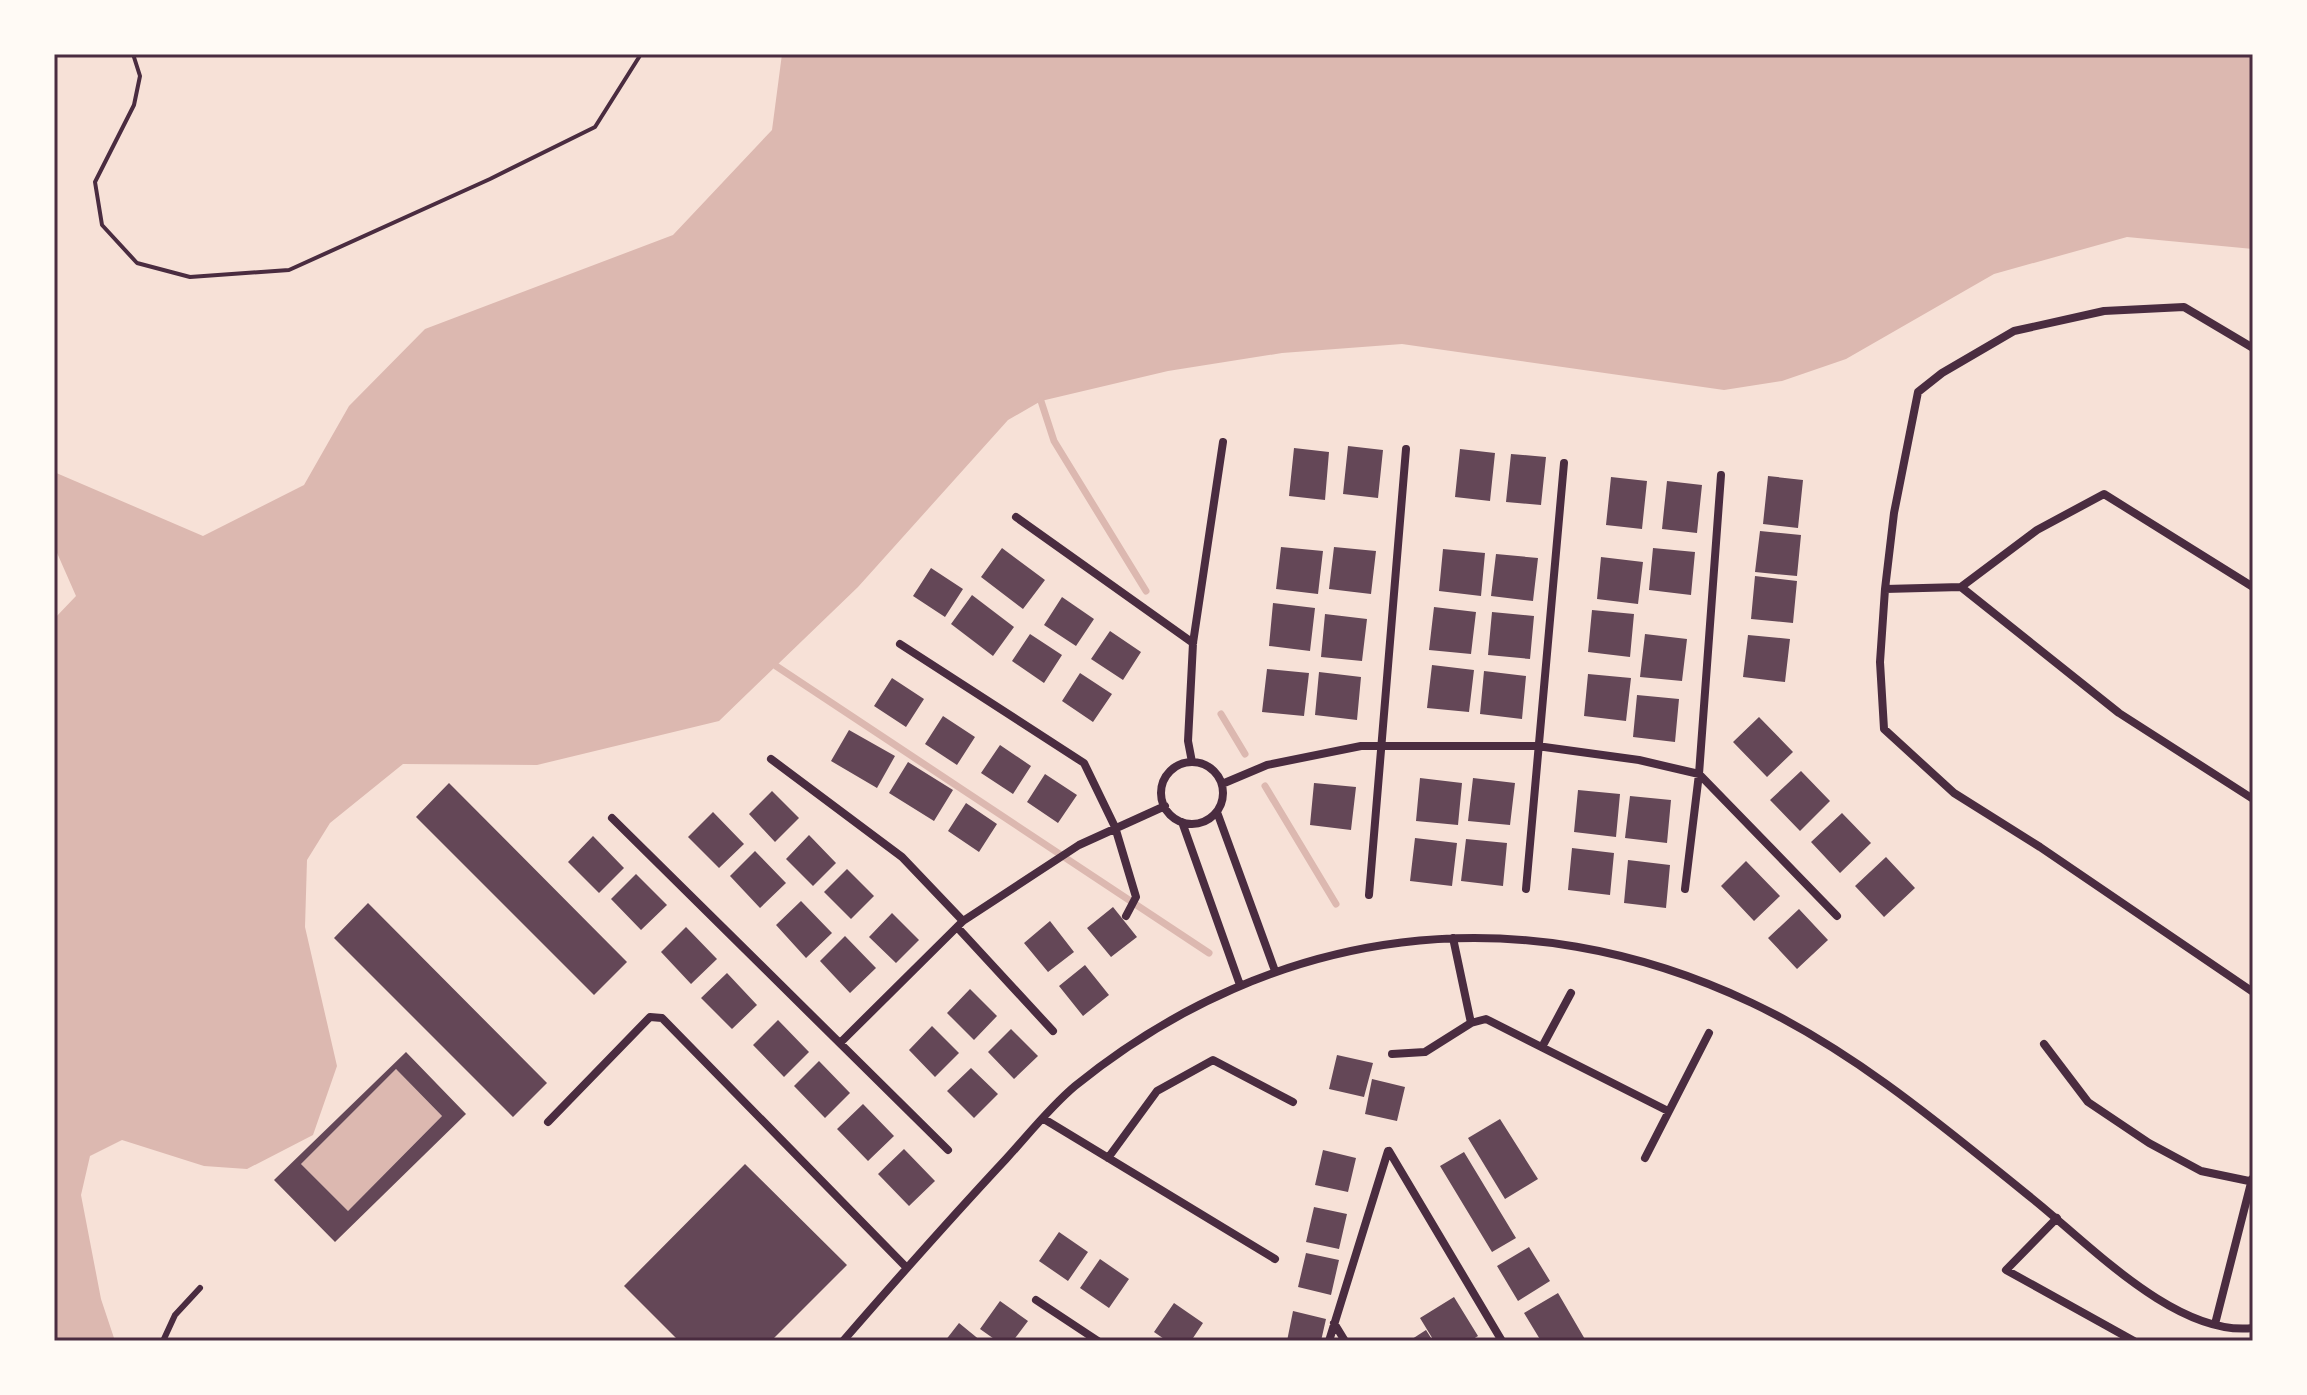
<svg xmlns="http://www.w3.org/2000/svg" width="2307" height="1395" font-family="'Roboto Serif',serif">
<style>
.water{fill:#dcb8b0}
.lines{fill:none;stroke-linecap:round;stroke-linejoin:round}
.stream{stroke:#dcb8b0;stroke-width:7}
.building{fill:#644757;fill-rule:evenodd}
.path{stroke:#4a2c40;stroke-width:4}
.service{stroke:#4a2c40;stroke-width:6}
.minor{stroke:#4a2c40;stroke-width:8}
.neatline{fill:none;stroke:#4a2c40;stroke-width:3}
</style>
<rect width="100%" height="100%" fill="#f7e1d7"/>
<path class="water" d="M782 54H2253V249L2127 237 1994 274 1846 359 1782 381 1724 390 1402 344 1282 353 1168 371 1041 401 1008 420 858 587 719 721 537 765 403 764 330 823 307 860 305 927 337 1066 313 1135 247 1169 204 1166 122 1140 90 1156 81 1195 101 1299 115 1341H54V619L76 596 54 546V472L203 536 304 485 349 406 425 329 673 235 772 130Z
M396 1069 442 1116 348 1211 301 1164Z"/>
<g class="lines">
<path class="stream" d="M1041 401 1054 441 1146 591
M776 666 1209 953
M1221 714 1245 754
M1265 786 1336 904"/>
</g>
<path class="building" d="M1348 446 1383 450 1378 498 1343 494Z
M1294 448 1329 452 1325 500 1289 496Z
M1460 449 1495 453 1490 501 1455 497Z
M1511 454 1546 457 1541 505 1506 502Z
M1768 476 1803 480 1798 528 1763 524Z
M1611 477 1647 481 1642 529 1606 525Z
M1667 481 1702 485 1697 533 1662 529Z
M1760 531 1801 535 1797 576 1755 572Z
M1281 547 1323 551 1318 594 1276 589Z
M1334 547 1376 551 1371 594 1329 589Z
M1002 548 1045 580 1023 609 981 577Z
M1653 548 1695 552 1691 595 1649 590Z
M1443 549 1485 553 1481 596 1439 591Z
M1496 554 1538 558 1533 601 1491 596Z
M1601 557 1643 562 1638 604 1597 599Z
M931 568 963 589 945 617 913 596Z
M1755 576 1797 581 1793 623 1751 619Z
M972 595 1014 627 993 656 951 624Z
M1062 597 1094 619 1076 646 1044 625Z
M1273 603 1315 608 1310 651 1269 646Z
M1434 607 1476 612 1471 654 1429 650Z
M1592 610 1634 614 1630 657 1588 652Z
M1492 612 1534 616 1530 659 1488 655Z
M1325 614 1367 619 1362 661 1321 657Z
M1110 631 1141 652 1123 680 1091 659Z
M1030 634 1062 655 1044 683 1012 661Z
M1645 634 1687 639 1682 681 1640 677Z
M1748 635 1790 639 1785 682 1743 677Z
M1432 665 1474 670 1469 712 1427 708Z
M1267 669 1309 673 1304 716 1262 712Z
M1484 671 1526 676 1522 719 1480 714Z
M1319 672 1361 677 1357 720 1315 715Z
M1080 673 1112 694 1093 722 1062 701Z
M1588 674 1631 678 1626 721 1584 716Z
M892 678 924 699 906 727 874 706Z
M1637 695 1679 699 1675 742 1633 737Z
M943 716 975 737 957 765 925 744Z
M1759 717 1793 752 1767 777 1733 742Z
M849 730 895 756 877 788 831 761Z
M1000 745 1031 766 1013 794 981 773Z
M908 762 953 790 934 821 889 793Z
M1801 771 1830 801 1800 831 1770 800Z
M1045 774 1077 795 1058 823 1027 802Z
M1420 778 1462 783 1458 825 1416 821Z
M1473 778 1515 783 1510 825 1468 821Z
M449 783 627 962 594 995 416 817Z
M1314 783 1356 787 1351 830 1310 825Z
M1578 790 1620 794 1616 837 1574 832Z
M772 791 799 818 775 842 749 814Z
M1630 796 1671 800 1667 843 1625 838Z
M966 803 997 824 979 852 948 831Z
M713 812 744 844 719 868 688 837Z
M1842 813 1871 843 1840 873 1811 842Z
M809 835 836 863 813 886 786 859Z
M593 836 624 868 599 893 568 862Z
M1415 838 1457 843 1452 886 1410 881Z
M1466 839 1507 843 1503 886 1461 881Z
M1572 848 1614 853 1610 895 1568 890Z
M755 851 786 883 760 908 730 876Z
M1886 857 1915 888 1884 917 1855 886Z
M1628 860 1670 865 1666 908 1624 903Z
M1746 861 1780 896 1754 921 1721 886Z
M847 869 874 896 851 919 824 892Z
M636 874 667 905 641 930 611 899Z
M801 901 832 933 806 958 776 925Z
M368 903 547 1083 513 1117 334 938Z
M1113 907 1137 937 1111 957 1087 928Z
M1799 909 1828 940 1797 969 1768 938Z
M892 913 919 940 896 963 869 937Z
M1050 921 1074 952 1048 972 1024 943Z
M686 927 717 959 691 984 661 952Z
M845 936 876 968 850 993 820 961Z
M1085 965 1109 995 1083 1016 1059 986Z
M727 973 757 1005 732 1029 701 998Z
M970 989 997 1016 974 1040 947 1013Z
M778 1020 809 1052 784 1077 753 1045Z
M932 1026 959 1053 935 1077 909 1050Z
M1011 1029 1038 1056 1014 1079 988 1052Z
M406 1052 466 1114 335 1242 274 1180ZM396 1069 442 1116 348 1211 301 1164Z
M1337 1055 1373 1063 1364 1097 1329 1089Z
M819 1061 850 1093 825 1118 794 1086Z
M971 1068 998 1094 974 1118 947 1091Z
M1372 1079 1405 1087 1397 1121 1365 1114Z
M863 1104 894 1136 868 1161 837 1129Z
M1500 1119 1538 1179 1505 1199 1468 1138Z
M904 1149 935 1181 909 1206 878 1174Z
M1323 1150 1356 1158 1348 1192 1315 1185Z
M1464 1152 1516 1238 1492 1252 1440 1166Z
M745 1164 847 1265 771 1341H679L624 1286Z
M1314 1207 1347 1214 1339 1249 1306 1242Z
M1059 1232 1088 1252 1068 1281 1039 1261Z
M1529 1247 1550 1281 1518 1301 1497 1266Z
M1306 1253 1339 1260 1331 1295 1298 1287Z
M1100 1259 1129 1279 1109 1308 1080 1288Z
M1558 1293 1586 1341H1541L1524 1313Z
M1454 1297 1478 1336 1470 1341H1434L1420 1318Z
M1000 1301 1028 1321 1013 1341H997L980 1329Z
M1174 1303 1203 1323 1191 1341H1167L1154 1332Z
M1293 1311 1326 1319 1321 1341H1287Z
M959 1323 981 1341H945Z
M1426 1330 1433 1341H1409Z"/>
<g class="lines">
<path class="path" d="M133 54 140 76 134 105 95 182 102 225 137 263 190 277 289 270 490 179 595 127 641 54"/>
<path class="service" d="M163 1341 175 1315 200 1288"/>
<path class="minor" d="M2253 348 2184 307 2104 311 2014 331 1942 373 1918 392 1894 513 1885 589 1961 587 2119 713 2253 799
M1016 517 1193 643
M1961 587 2037 530 2104 494 2253 587
M1885 589 1880 662 1884 729 1954 793 2040 847 2253 992
M900 644 1084 763 1115 827 1136 897 1126 916
M771 759 902 857 963 921
M1192 762 1188 741 1193 643 1223 442
M1161 793a31 31 0 1 1 62 0a31 31 0 1 1-62 0Z
M1222 784 1267 765 1361 746H1537L1639 760 1699 774 1837 916
M1217 812 1275 971
M612 818 948 1150
M1182 822 1240 985
M1526 889 1564 463
M1685 889 1699 774 1721 475
M1369 895 1406 449
M957 927 1053 1031
M1453 938 1471 1023
M840 1043 963 921 1079 845 1165 806
M2044 1044 2088 1102 2149 1143 2201 1171 2249 1181
M1542 1047 1571 993
M1392 1054 1425 1052 1471 1023 1486 1019 1668 1111
M1044 1119 1275 1259
M548 1122 650 1017 662 1018 906 1267
M1389 1151 1502 1341
M1108 1158 1157 1091 1213 1060 1293 1102
M1645 1158 1709 1033
M2057 1218 2006 1270 2134 1341
M1036 1300 1098 1341
M1334 1323 1345 1341
M2215 1324 2252 1179
M843 1341C896 1280 950 1219 1006 1159 1028 1135 1050 1107 1075 1086 1275 924 1520 893 1752 1003 1857 1053 1945 1128 2034 1200 2090 1245 2177 1337 2253 1328
M1329 1341 1388 1151"/>
</g>
<rect width="2307" height="1395" fill="none" stroke="#fffaf5" stroke-width="112"/>
<rect x="56" y="56" width="2195" height="1283" class="neatline"/>
</svg>
